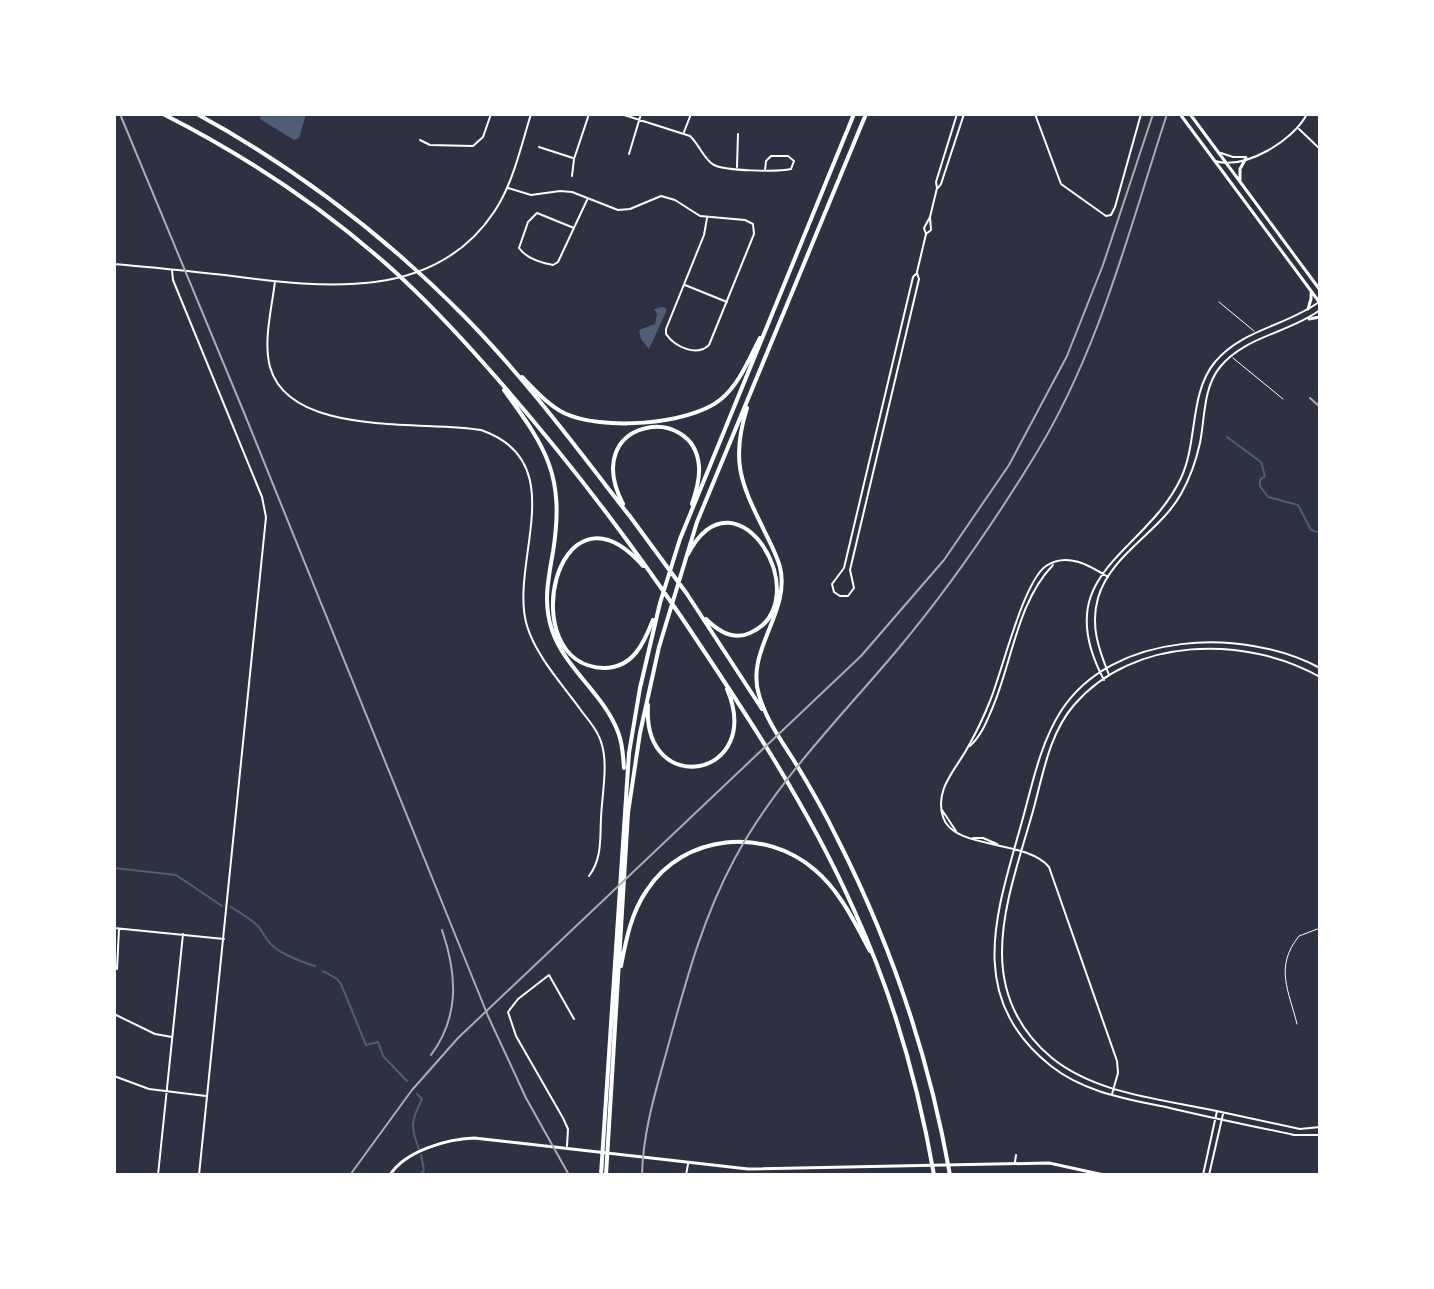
<svg xmlns="http://www.w3.org/2000/svg" width="1434" height="1289" font-family="Quicksand,sans-serif">
<style>
.water{fill:#4f5d75}
.lines{fill:none;stroke-linecap:round;stroke-linejoin:round}
.stream{stroke:#4f5d75;stroke-width:2}
.service{stroke:#fff;stroke-width:1}
.minor{stroke:#fff;stroke-width:2}
.tertiary{stroke:#fff;stroke-width:2}
.secondary{stroke:#fff;stroke-width:3}
.primary{stroke:#fff;stroke-width:3}
.motorway{stroke:#fff;stroke-width:4}
.rail{stroke:#abadb3;stroke-width:2}
</style>
<rect width="100%" height="100%" fill="#2d3142"/>
<path class="water" d="M260 114H306L299 138 294 140 260 119Z
M662 307 666 308V312L649 349 641 339 639 330 655 324 657 314 654 309Z"/>
<g class="lines">
<path class="stream" d="M1227 437 1261 462 1265 476 1260 480V486L1268 497 1298 505 1311 530 1320 533
M114 868 176 875 222 906
M231 907C240 913 250 918 258 926 264 933 266 941 274 947 282 954 304 963 315 966
M323 971 337 979 341 984 366 1045 378 1042 383 1056 407 1081
M417 1094 422 1099C411 1121 410 1126 419 1149
M420 1175 424 1170 421 1155"/>
<path class="service" d="M1219 302 1254 331
M1233 358 1283 399
M1297 1024C1289 991 1274 967 1299 936L1320 928"/>
<path class="minor" d="M621 114 690 136C699 144 704 160 714 165 726 171 778 172 791 169L794 161 788 156H771L766 161 765 170
M1035 114 1061 184 1106 216 1111 215 1115 207 1141 114
M1299 129 1320 149
M684 132 691 114
M420 140 430 145 473 146 483 137 491 114
M539 147 573 158
M1221 153 1233 157H1246
M629 154 641 114
M1215 161C1245 170 1293 141 1307 114
M737 167 738 134
M572 176 574 159 589 114
M508 188 531 195 560 191 572 192 618 210 630 209 661 196 675 200 700 216 745 220 753 224 754 234 709 345C697 357 675 347 666 334V329L704 235 707 218
M938 188 941 184 964 114
M930 217 937 188 936 182 957 114
M574 228 537 213 528 222 519 248C526 258 542 263 553 265L558 262 587 200
M917 272 926 234 924 228 930 217 931 230 926 234
M917 273 919 279 850 570 854 588 848 596H840L834 592 832 584 844 568 913 277Z
M275 281C272 308 263 340 270 367 290 438 424 420 481 430 574 462 508 563 527 626 537 658 564 686 583 713 591 723 599 733 602 745 608 766 602 795 601 818 600 839 602 859 589 876
M685 285 727 302
M1108 577C1089 565 1067 552 1046 566 1023 582 1002 672 990 701 984 716 977 731 969 745 957 769 934 788 943 817 953 850 1026 839 1049 867L1117 1061 1118 1073 1112 1094
M1320 668C1244 627 1112 631 1061 711 1038 747 1031 792 1019 832 995 917 967 1000 1051 1066 1085 1093 1128 1099 1170 1108 1211 1118 1253 1126 1294 1135H1320
M1109 675C1099 650 1090 626 1098 598 1110 555 1159 533 1181 494 1190 478 1196 461 1200 443 1205 418 1203 388 1220 367 1245 336 1289 333 1320 310
M1320 677C1246 635 1133 636 1074 705 1049 734 1043 775 1033 811 1009 896 969 989 1052 1058 1095 1093 1159 1099 1212 1110 1241 1116 1271 1123 1300 1129L1320 1127
M1104 680C1047 572 1145 555 1181 478 1198 442 1189 393 1215 362 1241 330 1286 326 1319 302
M970 746C981 736 986 723 992 709 1012 663 1017 602 1053 565
M942 810 956 831
M973 838H983L997 844
M114 928 224 939
M117 969 119 929
M114 1014 155 1034 172 1037
M114 1076 149 1089 206 1096
M567 1146 568 1129 563 1118 516 1036 508 1012 518 999 549 975 574 1019
M1015 1162 1016 1155
M158 1175 183 934
M686 1175 688 1164
M1203 1175 1217 1111
M1209 1175 1223 1114"/>
<path class="tertiary" d="M114 264C151 267 187 271 224 275 318 287 433 304 494 212 513 184 521 146 531 114
M172 270 173 280 262 497 266 517 199 1175"/>
<path class="secondary" d="M390 1175C405 1151 447 1139 474 1138L748 1169 1049 1163 1104 1175"/>
<path class="primary" d="M1180 114 1320 303
M1190 114 1320 290
M1240 180V169L1246 158
M1308 309 1311 299V293
M1309 319 1320 317"/>
<path class="motorway" d="M163 114C246 156 324 208 393 270 426 300 457 333 487 367 558 447 622 530 682 618 745 712 808 806 854 910 893 995 918 1083 934 1175
M197 114C296 168 385 236 464 316 524 377 576 447 628 514
M522 377C535 390 548 405 564 413 601 431 688 425 720 400 739 385 749 359 760 338
M504 390C547 449 565 476 553 552 548 579 543 604 552 630 565 669 604 694 618 732 623 744 623 756 624 768
M747 408C731 459 740 482 763 528 769 541 776 553 780 567 791 613 745 650 759 695 766 719 780 739 793 759 809 785 824 811 837 838 892 946 929 1056 950 1175
M623 504C579 419 695 401 699 467 700 479 696 492 692 504
M629 515 687 594 762 709
M688 554C737 461 820 602 750 633 733 641 718 631 706 619
M643 566C556 467 512 666 604 668 633 668 644 643 653 620
M648 705C642 800 765 778 727 689
M621 966C626 940 631 913 647 890 684 834 764 826 815 870 840 891 855 923 870 951
M601 1175 629 753 640 688 660 603 680 539 854 114
M606 1175 628 813 640 733 659 647 697 522 866 114"/>
<path class="rail" d="M120 114 245 415 488 1016 526 1098 569 1175
M1310 398 1320 407
M431 1055C460 1016 457 974 442 930
M350 1175 412 1090 458 1038 861 656 944 560 1009 465 1067 356 1103 265 1153 114
M642 1175C643 1128 658 1084 670 1039 687 977 704 915 735 858 777 780 842 716 898 649 949 588 993 524 1034 457 1099 352 1129 230 1167 114"/>
</g>
<rect width="1434" height="1289" fill="none" stroke="#ffffff" stroke-width="232"/>
</svg>
